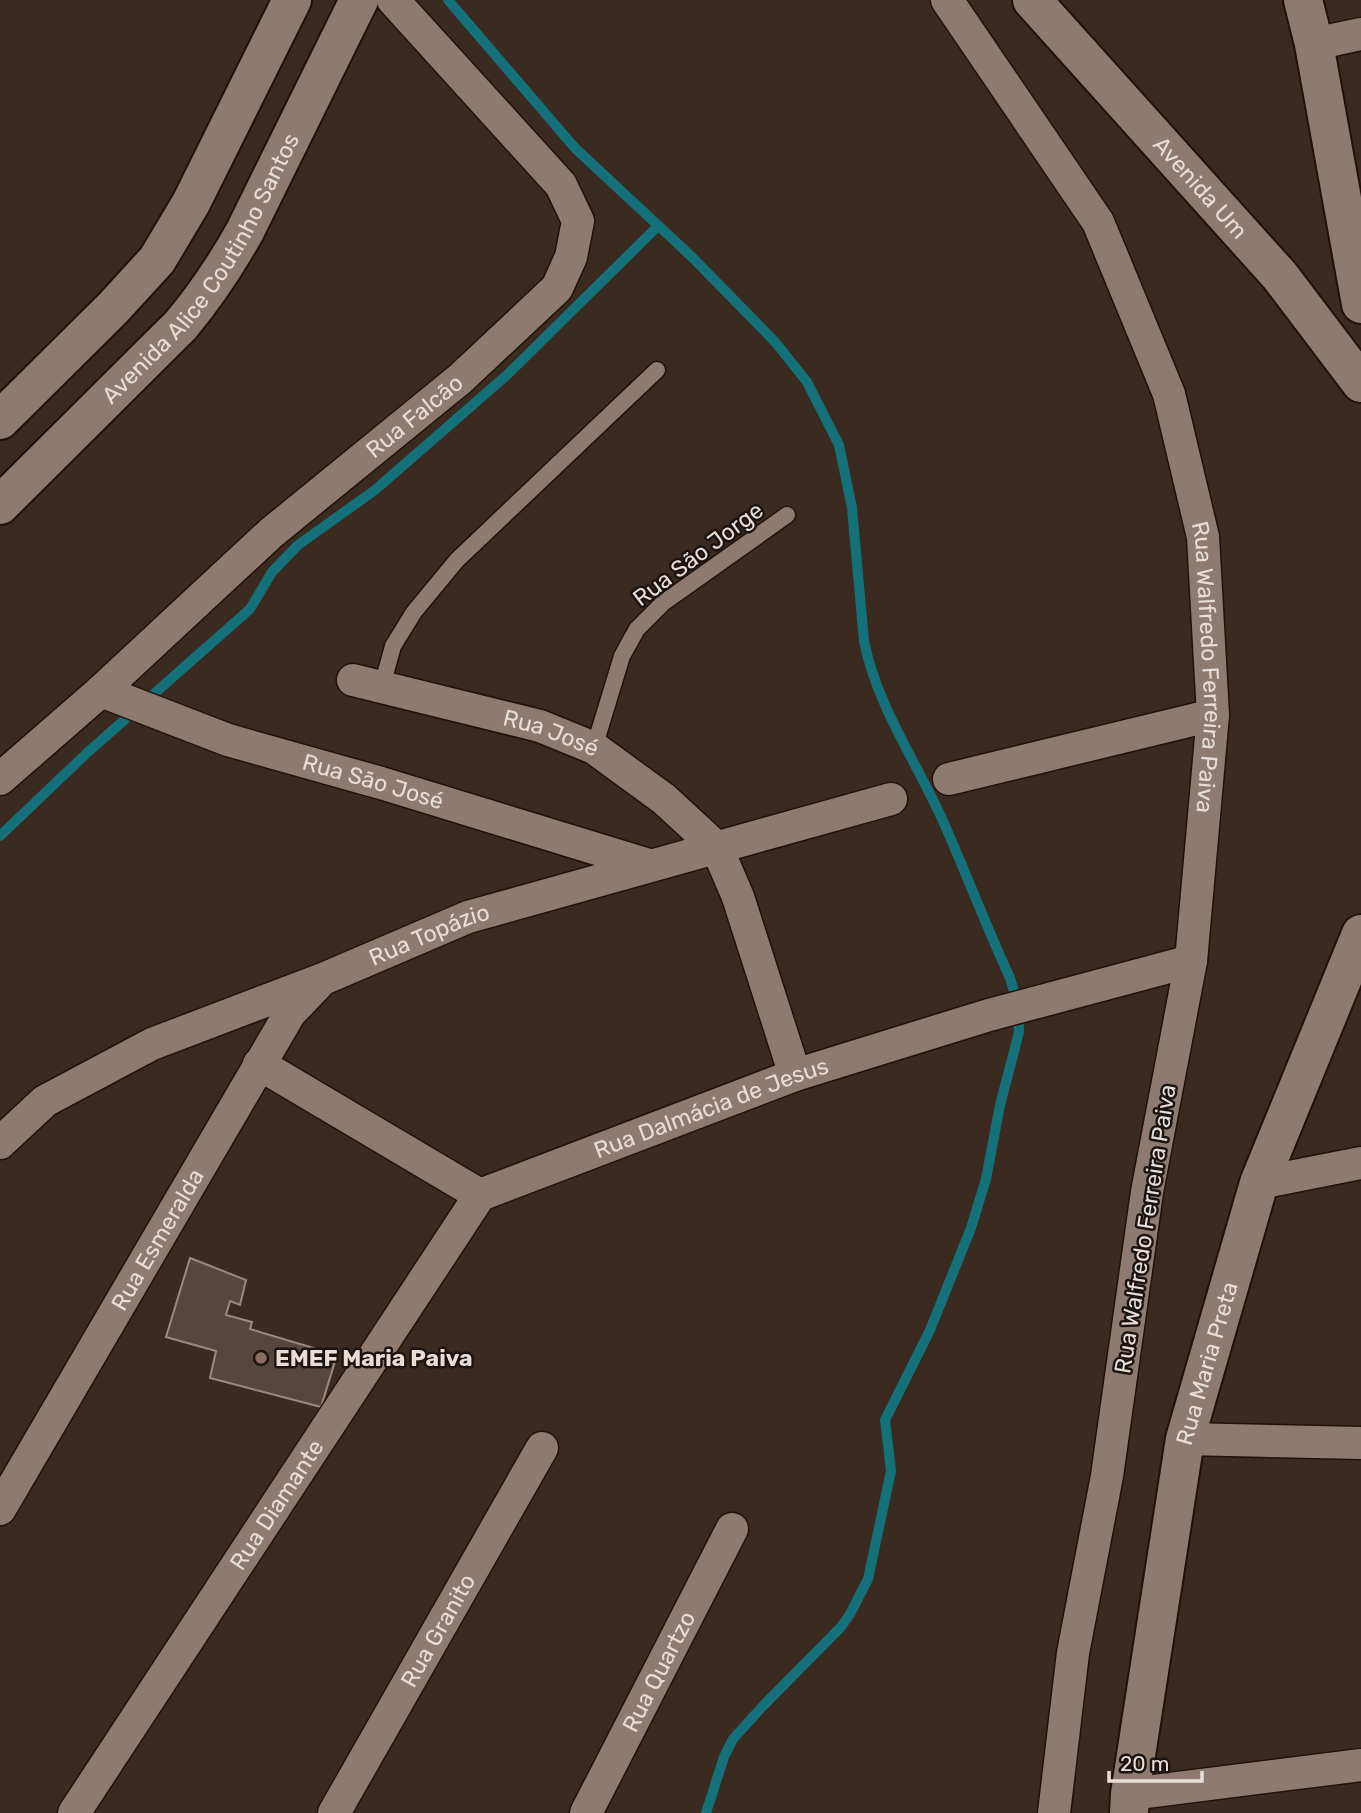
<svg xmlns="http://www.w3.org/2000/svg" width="1361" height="1813" font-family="Rubik,sans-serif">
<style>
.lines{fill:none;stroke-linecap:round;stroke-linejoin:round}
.stream{stroke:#157179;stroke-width:10}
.building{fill:#58453b;stroke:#9e897e;stroke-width:2}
.service-casing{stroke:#211209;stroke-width:19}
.minor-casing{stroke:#211209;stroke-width:35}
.tertiary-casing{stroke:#211209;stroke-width:42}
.secondary-casing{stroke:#211209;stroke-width:42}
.service{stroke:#8f7a6f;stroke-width:16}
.minor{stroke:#8f7a6f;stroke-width:32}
.tertiary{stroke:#8f7a6f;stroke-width:38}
.secondary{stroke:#8f7a6f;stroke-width:38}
.education-dot{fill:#8d6e63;stroke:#1c1410;stroke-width:2.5}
.labels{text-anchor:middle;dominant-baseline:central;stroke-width:5;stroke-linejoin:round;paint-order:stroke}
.street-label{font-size:23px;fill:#e8ddd7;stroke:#1c1410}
.poi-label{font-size:23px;font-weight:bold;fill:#e8ddd7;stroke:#1c1410;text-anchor:start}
</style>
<rect width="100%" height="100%" fill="#3b2a20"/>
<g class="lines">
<path class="stream" d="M448 0 575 148 693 258 776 343 807 382 839 445 852 508 864 641C877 706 916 761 943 821 966 873 986 926 1010 978L1018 1005 1019 1032 1000 1105 986 1179 971 1228 930 1330 885 1420 891 1471 868 1579 850 1614 841 1627 761 1708 733 1739 724 1757 706 1813
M0 836 88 752 250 609 272 572 298 545 375 490 508 374 658 226"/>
</g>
<path class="building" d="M190 1258 246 1280 240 1305 230 1301 226 1315 252 1322 250 1329 337 1355 321 1407 210 1378 216 1351 166 1337Z"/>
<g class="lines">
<g class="service-casing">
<path id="service" d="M382 686 393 646 414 612 457 560 657 370
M594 748 622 656 637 629 663 603 787 515"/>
</g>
<g class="minor-casing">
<g id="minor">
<path id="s1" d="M947 0 1098 222 1169 394 1203 537 1213 715 1191 961 1147 1192 1107 1476 1073 1653 1054 1813"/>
<path d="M1314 44 1361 34"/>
<path id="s2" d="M353 680 540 726 594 748 664 799 717 848 738 897 795 1075"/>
<path id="s3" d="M101 691 228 740 381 783 649 865"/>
<path id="s4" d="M0 779 101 691 271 533 460 379 557 288 571 257 578 221 561 185 393 0"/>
<path d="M949 779 1213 715"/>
<path id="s5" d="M259 1064 480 1195 795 1075 989 1015 1191 961"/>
<path id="s6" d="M0 1143 45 1101 152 1044 323 979 468 917 891 799"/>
<path d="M1259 1183 1361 1163"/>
<path d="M1185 1439 1361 1443"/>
<path id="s7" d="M0 1509 290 1013 317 985"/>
<path d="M1130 1794 1361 1765"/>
<path id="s8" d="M74 1813 480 1195"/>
<path id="s9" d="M334 1813 542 1448"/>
<path id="s10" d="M586 1813 732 1529"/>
</g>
</g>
<g class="tertiary-casing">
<g id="tertiary">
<path id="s11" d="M1032 0 1280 276 1361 383"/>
<path d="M1303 0 1314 44 1361 304"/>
<path id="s12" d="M1129 1813 1130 1794 1185 1439 1259 1183 1361 934"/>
</g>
</g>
<g class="secondary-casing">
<g id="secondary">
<path d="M0 420 113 308 157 260 191 203 292 0"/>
<path id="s13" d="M0 505 181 325C206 295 226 265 245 231L359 0"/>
</g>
</g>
<use href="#service" class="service"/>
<use href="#minor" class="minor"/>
<use href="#tertiary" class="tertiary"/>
<use href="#secondary" class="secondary"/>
</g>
<circle class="education-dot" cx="261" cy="1358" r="7"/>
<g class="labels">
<g class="street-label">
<text stroke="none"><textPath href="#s11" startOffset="252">Avenida Um</textPath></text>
<text stroke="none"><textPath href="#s13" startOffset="313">Avenida Alice Coutinho Santos</textPath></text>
<text stroke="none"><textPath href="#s4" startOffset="551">Rua Falcão</textPath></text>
<text transform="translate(698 554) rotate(-37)">Rua São Jorge</text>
<text stroke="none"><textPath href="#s1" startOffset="732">Rua Walfredo Ferreira Paiva</textPath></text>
<text stroke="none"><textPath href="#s2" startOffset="205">Rua José</textPath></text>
<text stroke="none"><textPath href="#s3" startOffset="287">Rua São José</textPath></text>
<text stroke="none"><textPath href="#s6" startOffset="481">Rua Topázio</textPath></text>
<text stroke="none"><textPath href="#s5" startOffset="504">Rua Dalmácia de Jesus</textPath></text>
<text transform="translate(1145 1229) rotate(-81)">Rua Walfredo Ferreira Paiva</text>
<text stroke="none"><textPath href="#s7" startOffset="312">Rua Esmeralda</textPath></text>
<text stroke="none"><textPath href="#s12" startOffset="457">Rua Maria Preta</textPath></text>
<text stroke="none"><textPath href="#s8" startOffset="369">Rua Diamante</textPath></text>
<text stroke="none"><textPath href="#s9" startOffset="210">Rua Granito</textPath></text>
<text stroke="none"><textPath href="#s10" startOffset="159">Rua Quartzo</textPath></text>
</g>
<g class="poi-label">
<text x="275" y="1358">EMEF Maria Paiva</text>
</g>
</g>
<path d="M1109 1771v10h93v-10" fill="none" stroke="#e8ddd7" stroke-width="3.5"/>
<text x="1120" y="1771" font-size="21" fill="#e8ddd7" stroke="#1c1410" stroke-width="5" paint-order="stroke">20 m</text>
</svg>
